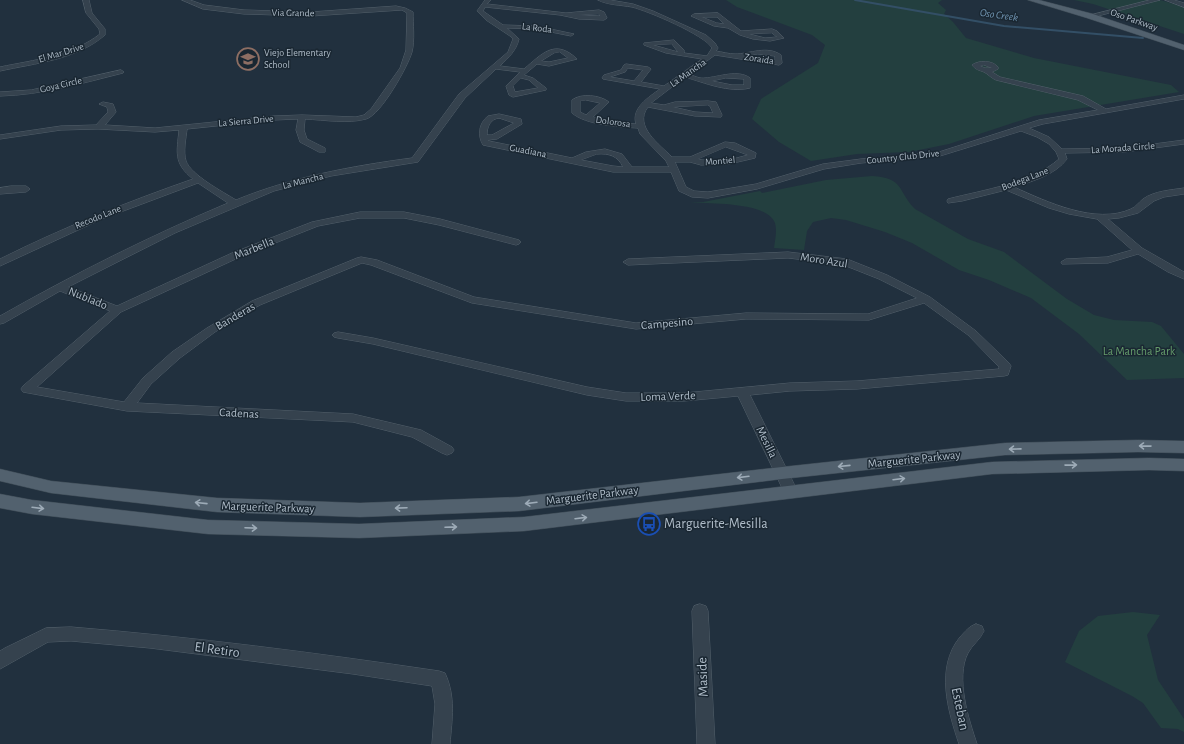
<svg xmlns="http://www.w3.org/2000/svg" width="1184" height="744" font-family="'Alegreya Sans',sans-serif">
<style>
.green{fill:#233f3f}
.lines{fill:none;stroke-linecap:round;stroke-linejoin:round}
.stream{stroke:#334f66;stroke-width:2}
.minor-casing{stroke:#53606b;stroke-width:1}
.major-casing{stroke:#3e4b56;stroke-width:1}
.minor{fill:#35424e;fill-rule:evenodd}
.major{fill:#52616e;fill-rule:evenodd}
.oneway{stroke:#9dabb7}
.labels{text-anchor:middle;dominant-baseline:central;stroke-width:3;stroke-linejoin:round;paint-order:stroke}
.far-street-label{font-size:10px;fill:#b0bdc9;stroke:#1a2732}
.far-poi-label{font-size:10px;fill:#b0bdc9;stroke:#1a2732;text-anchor:start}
.far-water-label{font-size:11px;font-style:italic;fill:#6e92af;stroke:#1a2732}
.street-label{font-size:12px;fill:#b0bdc9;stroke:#1a2732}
.park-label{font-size:12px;fill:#659c6b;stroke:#1a2732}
.near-poi-label{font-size:14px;fill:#b0bdc9;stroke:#1a2732;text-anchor:start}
.near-street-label{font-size:14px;fill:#b0bdc9;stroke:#1a2732}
</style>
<rect width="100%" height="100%" fill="#21303e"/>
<path class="green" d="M726 0H942L938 3 946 10 944 14 953 22 966 38 1034 58 1171 85 1179 92 1034 116 949 144 909 152 857 154 811 161 779 142 752 119 761 99 818 63 825 45 812 35 737 7Z
M1074 0H1160L1184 7V34L1093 4Z
M872 176C905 178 897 191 915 209L968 239 1004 252 1067 299 1094 315 1114 320 1152 322 1161 326 1184 354V378L1127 380 1079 334 1031 298 989 280 959 270 912 243 885 232 846 220 831 218 813 222 807 231 804 250 774 248C775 240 778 228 774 221 764 202 710 204 690 202H703L760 191 762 193 826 180Z
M1133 612 1160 615 1147 635 1158 680 1184 719V732L1178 729 1161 728 1143 703 1132 696 1065 662 1079 631 1098 616Z"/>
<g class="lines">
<path class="stream" d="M855 0 1004 26 1143 38"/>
<g class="minor-casing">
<path id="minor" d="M83 0H89L92 13 105 29V35C76 60 36 63 0 71V67C34 60 72 56 100 34L99 29 86 13Z
M182 0H190L204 5 244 10 311 12 396 6 405 8 413 12C413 24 415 40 412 52 408 66 381 115 366 119 348 124 325 120 305 119L304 130 307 139 325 148V152H319L300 142 296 130 298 119 274 120 187 129C186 139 183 151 186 161 191 175 223 192 236 200 292 177 352 166 412 158L459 94 508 52 513 39 510 36 486 20 477 11 485 0H491L487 4 566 13 599 10 604 12 607 18 604 20 579 19 560 15 485 7 483 11 503 25 536 26 574 34 571 36 536 29 507 28 519 39C516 51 509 57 500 66L524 69C542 54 555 38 577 59L549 66 537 64 524 75 533 78 546 88V90L513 97 509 95 506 86 520 72 496 69 465 98 418 162 331 176 274 191 175 233 68 287 117 306 232 253 312 222 360 212H404L440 219 519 240 521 242 519 244 516 245 439 225 404 218H360L318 226 240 257 121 312 37 387 124 402 143 378 172 352 207 328 252 301 357 258 361 257 377 260 474 297 636 323 746 313 868 314 917 298 879 279 841 264 788 258 628 265 623 262 628 259 788 252 847 259 887 275 930 297 976 331 1009 363 1011 366 1008 375 1004 376 857 389 790 391 750 395 798 492 796 496 791 497 786 496 784 492 738 396 684 401H626L587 395 373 344 338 338 334 337 332 335 334 333 338 332 373 338 587 387 626 393H684L790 383 857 381 999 369V367L968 335 924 303 869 320 746 319 636 329 472 303 371 265 362 263 260 305 215 332 180 358 151 384 137 403 353 414 421 430 452 447 454 450 452 453 447 455 442 453 412 437 353 422 127 411 23 392 21 389 23 386 110 311 60 291 4 323 0 324V316C74 274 150 236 228 203L198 183 102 219 0 266V259C62 228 127 202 193 179 173 163 177 152 179 130L155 132 98 129 61 130 0 139V135L61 126 96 125 108 112 107 107 99 104 103 102 113 104 116 112 105 125 155 128 274 116 302 115 356 117 364 115 371 109 400 68 406 50 407 13 402 10 311 16 244 14 203 9ZM599 14 600 16 578 15ZM560 52 568 58 549 62 541 61 554 53ZM521 78 529 80 538 88 515 92 513 86Z
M598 0H610L633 4 653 11 706 35 715 43 718 48 716 51C722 52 729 54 735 54 750 54 767 45 781 55L782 63 779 65 715 55 689 74C694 76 700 79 705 78 719 77 738 69 750 78V88C729 93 705 83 685 77L651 103 664 105 675 102 708 101 716 102 722 115 721 117 695 116 648 107C633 126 660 145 672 157H690L725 142 735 143 756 153 755 158 729 164 701 165 690 162H675L686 187 694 191 708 192 756 184 823 164 861 159 939 152 1039 120 1098 110 1078 100 996 80C991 78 988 74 984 72 979 70 976 70 972 65 979 60 992 60 998 67V69L992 72 1000 77 1083 96 1106 109 1184 95V99L1043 124 1029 128 1049 137 1062 149 1124 148 1184 140V144L1124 152 1065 153 1067 159C1055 175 1033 181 1014 187 1047 202 1096 225 1131 209 1136 207 1139 202 1143 199 1154 191 1171 190 1184 188V194L1164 197 1154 201 1138 213 1119 218 1108 219 1142 248 1184 272V279L1168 272 1138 254 1108 263 1062 264 1061 262 1066 259 1107 257 1132 250 1097 219 1069 214 1049 208 1006 190 962 201 948 203 947 201 948 199C983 190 1032 183 1059 159L1056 152 1049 144 1037 137 1021 131 940 156 861 163 824 169 757 189 708 198 692 197 679 191 671 172H613L483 145C477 135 479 123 488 116L499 114 521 119 522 124 497 139 488 140 489 141 572 158 586 152 605 149 622 154 632 167H669L666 161 640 134 638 128C619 127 586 125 572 113V100C581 93 600 95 609 102L593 117 615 122 636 124C631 108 649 97 660 89L603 79 602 78 604 75 621 70 624 65 626 64 648 67 651 69 641 82 664 86 702 59 666 53 644 45V43L674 40 684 50V53L707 56 712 48C705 35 648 11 632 7 621 5 607 5 598 0ZM672 44 678 52 653 45ZM758 54 775 56V60L745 56ZM984 65 992 68H985L980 66ZM628 68 643 70 634 81 610 77 625 72ZM726 78 744 79V85H732L712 81ZM586 100 600 103 586 115 580 112V101ZM708 105 710 106 713 113 695 112 673 107ZM499 118 514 123 492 135H487C487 127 490 119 499 118ZM726 147 748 155 729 160H702L698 159ZM597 154C609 153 618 156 623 167L613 166 581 160Z
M1150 0H1160L1090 18 1087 16Z
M1165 0H1174L1184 3V7Z
M718 13 741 31 772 29 777 31 784 38 770 41 753 39 740 35 728 28 714 26 691 16 694 14ZM702 17H717L724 24 717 23ZM772 33 777 37 765 38 749 34Z
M121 70 124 72 123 73C83 83 42 95 0 96V92L31 90Z
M11 186H26L30 189 26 192 0 194V188Z
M700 604 706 606 708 611 715 744H697L692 611 694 606Z
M976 624 982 626 984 631C980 640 972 645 968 653 955 678 969 720 977 744H959C948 711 935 668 960 637 965 632 969 626 976 624Z
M71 627C194 637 317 653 439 671L445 673C456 697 452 719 450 744H432L435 704 432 686 353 674 150 648 71 641 48 642 0 669V651L5 648 46 628Z"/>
</g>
<g class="major-casing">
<path id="major" d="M1028 0H1039L1093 14 1184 45V50L1087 18Z
M1138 440 1184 441V453L1138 452 1005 455 782 479 519 511 360 517 217 512 51 493 0 481V469L51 481 217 498 360 503 519 497 782 467 1005 443Z
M1149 458 1184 459V471L1149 470 992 474 524 531 359 538 208 534 32 514 0 508V494L32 500 208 520 359 524 524 517 992 462Z"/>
</g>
<use href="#minor" class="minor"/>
<use href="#major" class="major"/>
</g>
<defs><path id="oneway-shaft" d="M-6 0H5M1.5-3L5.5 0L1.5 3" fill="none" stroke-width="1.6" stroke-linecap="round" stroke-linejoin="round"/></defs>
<g class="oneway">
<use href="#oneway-shaft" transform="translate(1145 446) rotate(-179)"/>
<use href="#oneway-shaft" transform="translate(1015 449) rotate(179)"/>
<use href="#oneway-shaft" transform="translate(1071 465) rotate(-1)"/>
<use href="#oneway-shaft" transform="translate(844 466) rotate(174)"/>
<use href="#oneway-shaft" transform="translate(743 477) rotate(173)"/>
<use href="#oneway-shaft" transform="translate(899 479) rotate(-7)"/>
<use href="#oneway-shaft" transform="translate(201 503) rotate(-174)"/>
<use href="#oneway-shaft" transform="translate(531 503) rotate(173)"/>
<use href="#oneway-shaft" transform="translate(38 508) rotate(7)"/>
<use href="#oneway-shaft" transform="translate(401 508) rotate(178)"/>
<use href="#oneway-shaft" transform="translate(581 518) rotate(-7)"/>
<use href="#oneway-shaft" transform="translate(451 527) rotate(-2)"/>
<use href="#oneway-shaft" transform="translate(251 528) rotate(2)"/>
</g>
<defs>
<g id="school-ring" transform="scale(1.15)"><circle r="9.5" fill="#1a2732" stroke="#8d6e63" stroke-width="1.5"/><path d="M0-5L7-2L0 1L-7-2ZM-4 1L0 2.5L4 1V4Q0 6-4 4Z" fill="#8d6e63"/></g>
<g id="bus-ring" transform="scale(1.15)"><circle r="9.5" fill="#1a2732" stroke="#1a4fb4" stroke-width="1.5"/><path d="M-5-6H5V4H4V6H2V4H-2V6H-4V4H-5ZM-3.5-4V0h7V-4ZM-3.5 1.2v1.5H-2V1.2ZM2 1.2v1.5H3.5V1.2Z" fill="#1a4fb4"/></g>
</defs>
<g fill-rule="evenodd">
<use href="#school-ring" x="248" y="59"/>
<use href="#bus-ring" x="649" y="524"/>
</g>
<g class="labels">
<g class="far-street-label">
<text transform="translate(293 13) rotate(1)">Via Grande</text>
<text transform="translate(1134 20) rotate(19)">Oso Parkway</text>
<text transform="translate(537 28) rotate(7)">La Roda</text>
<text transform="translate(61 53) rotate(-17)">El Mar Drive</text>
<text transform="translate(759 59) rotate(9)">Zoraida</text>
<text transform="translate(688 73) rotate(-35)">La Mancha</text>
<text transform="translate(61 85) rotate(-13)">Goya Circle</text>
<text transform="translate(246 121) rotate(-5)">La Sierra Drive</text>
<text transform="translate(613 122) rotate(8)">Dolorosa</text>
<text transform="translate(1123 148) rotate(-4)">La Morada Circle</text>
<text transform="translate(528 151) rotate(11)">Guadiana</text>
<text transform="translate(903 157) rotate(-6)">Country Club Drive</text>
<text transform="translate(720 161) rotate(-5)">Montiel</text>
<text transform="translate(1025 179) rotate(-21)">Bodega Lane</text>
<text transform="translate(303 181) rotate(-14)">La Mancha</text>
<text transform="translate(98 217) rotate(-22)">Recodo Lane</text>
</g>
<g class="far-poi-label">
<text x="264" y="53">Viejo Elementary<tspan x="264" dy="12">School</tspan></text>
</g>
<g class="far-water-label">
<text transform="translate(999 15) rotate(8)">Oso Creek</text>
</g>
<g class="street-label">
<text transform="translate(254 248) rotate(-22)">Marbella</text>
<text transform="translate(824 260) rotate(9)">Moro Azul</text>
<text transform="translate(88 298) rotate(22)">Nublado</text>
<text transform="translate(235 316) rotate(-30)">Banderas</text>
<text transform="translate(667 323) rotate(-5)">Campesino</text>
<text transform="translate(668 396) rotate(-2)">Loma Verde</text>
<text transform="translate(239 413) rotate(3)">Cadenas</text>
<text transform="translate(767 442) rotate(64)">Mesilla</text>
<text transform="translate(914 459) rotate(-6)">Marguerite Parkway</text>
<text transform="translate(592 495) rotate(-7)">Marguerite Parkway</text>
<text transform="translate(268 507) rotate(2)">Marguerite Parkway</text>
</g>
<g class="park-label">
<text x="1139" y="351">La Mancha Park</text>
</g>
<g class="near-poi-label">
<text x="664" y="524">Marguerite-Mesilla</text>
</g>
<g class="near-street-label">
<text transform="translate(217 650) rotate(8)">El Retiro</text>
<text transform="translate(703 677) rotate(-92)">Maside</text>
<text transform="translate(960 709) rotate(78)">Esteban</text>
</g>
</g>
</svg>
